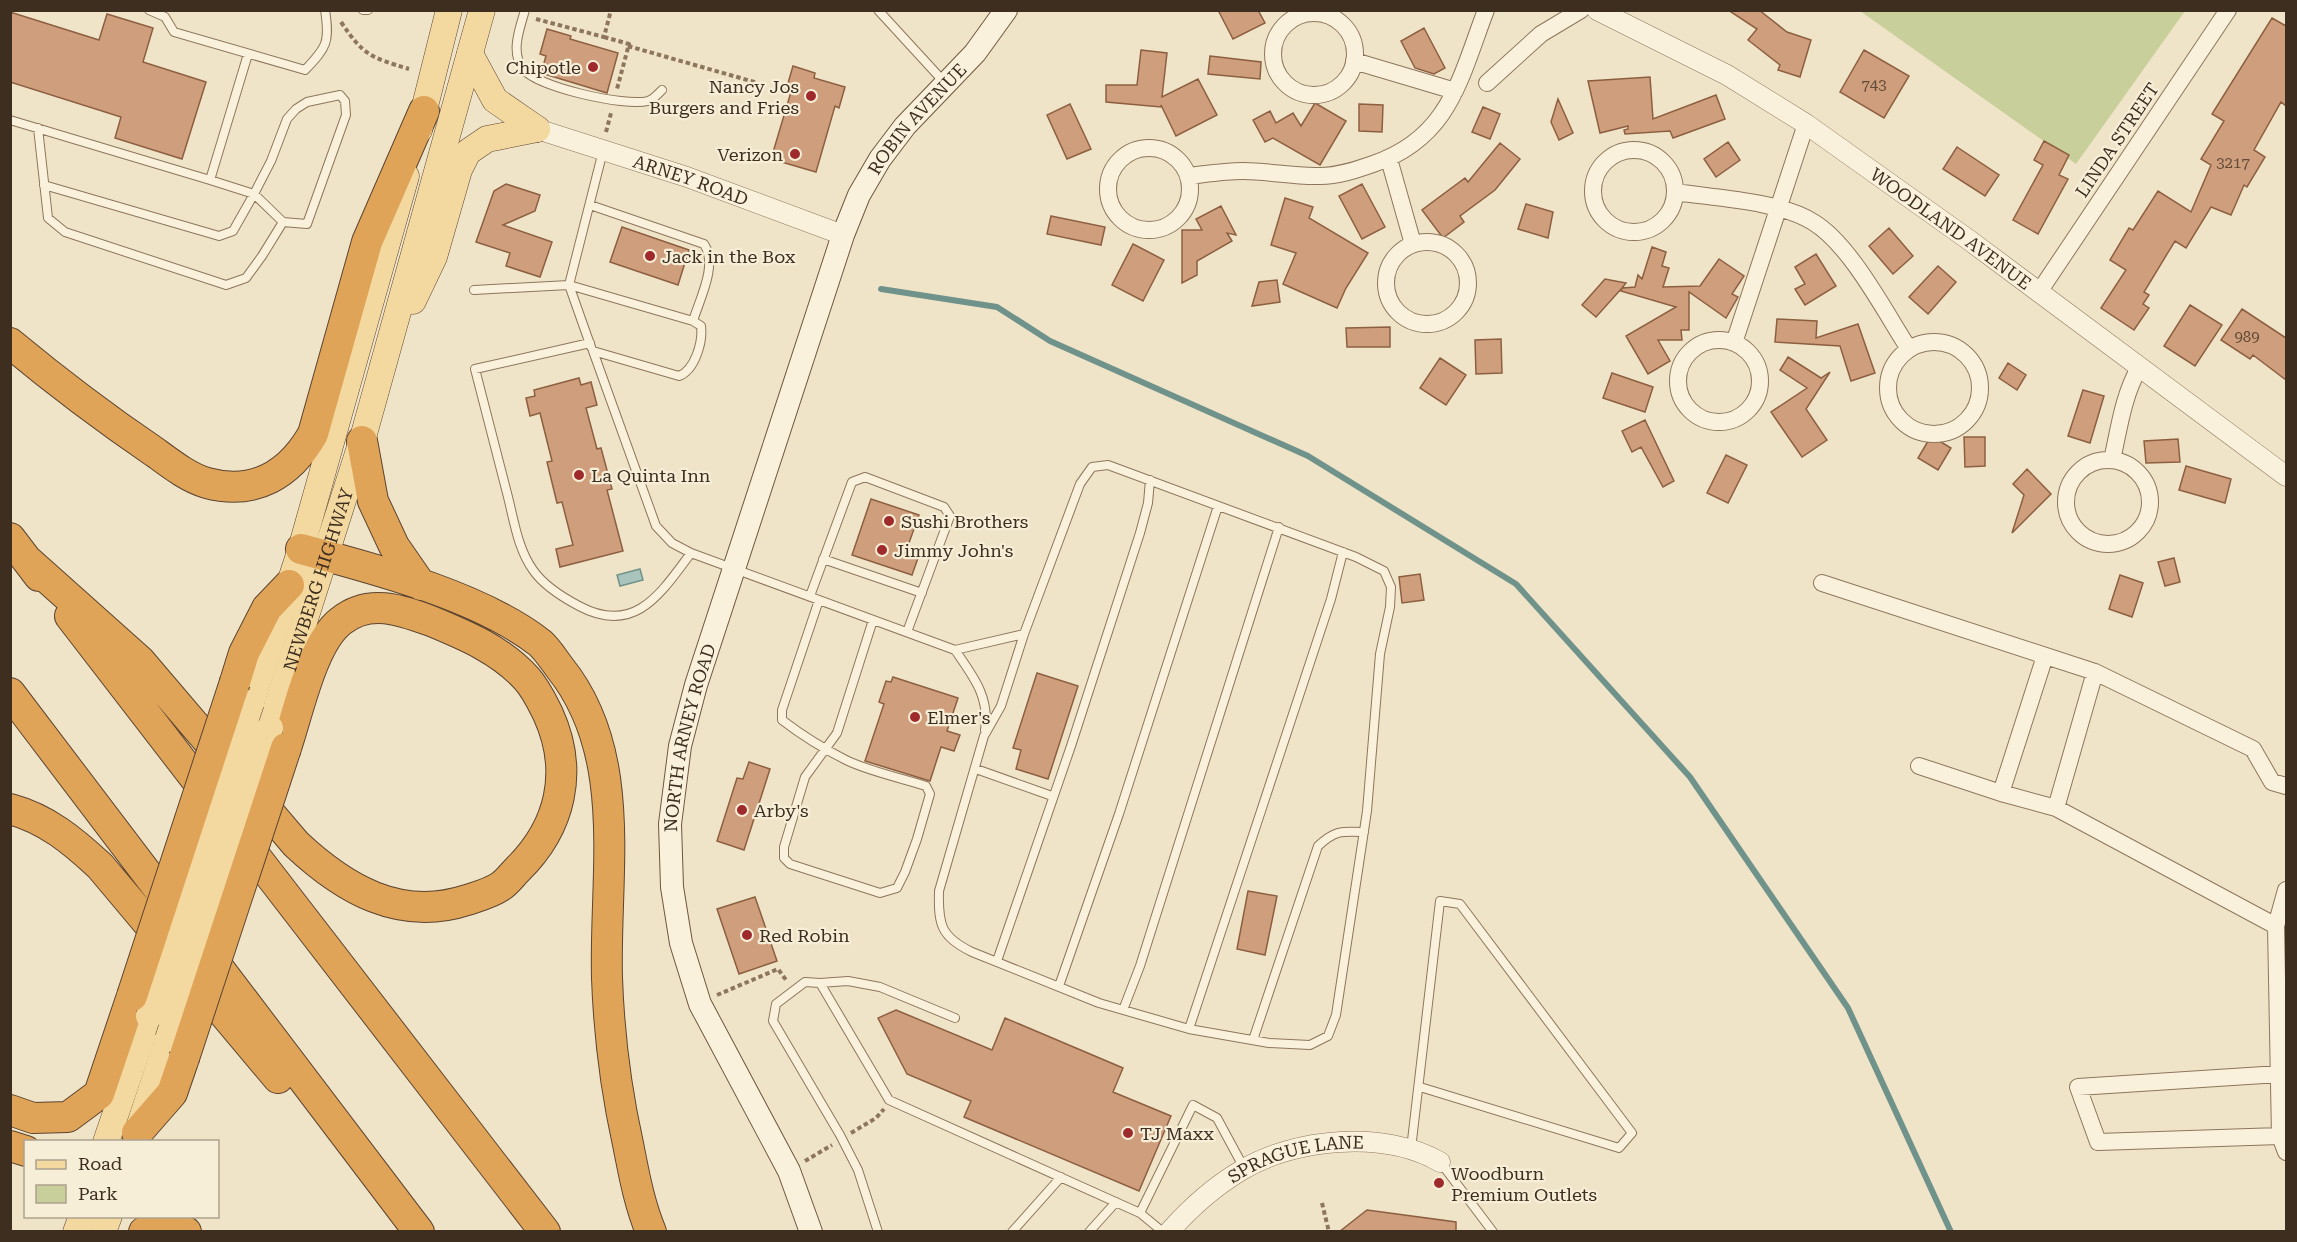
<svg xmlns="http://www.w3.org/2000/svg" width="2297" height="1242" font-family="'Roboto Serif',serif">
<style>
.green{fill:#c9cf9b}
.water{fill:#a9c4bc;stroke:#6f938a;stroke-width:1.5}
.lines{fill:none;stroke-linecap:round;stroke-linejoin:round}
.stream{stroke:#6f938a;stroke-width:6}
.building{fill:#cf9f7d;stroke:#8d5f41;stroke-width:1.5}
.service-casing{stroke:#8d765c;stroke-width:10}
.minor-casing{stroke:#8d765c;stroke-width:18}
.tertiary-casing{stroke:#8d765c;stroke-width:21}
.secondary-casing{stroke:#6f573f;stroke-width:24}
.primary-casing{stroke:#5b4430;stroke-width:27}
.motorway-casing{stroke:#5b4430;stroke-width:32}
.path{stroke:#8d765c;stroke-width:4;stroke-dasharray:4.5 3;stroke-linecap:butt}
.service{stroke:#faf1dc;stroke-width:8}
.minor{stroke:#faf1dc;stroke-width:16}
.tertiary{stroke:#faf1dc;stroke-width:20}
.secondary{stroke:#faf1dc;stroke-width:22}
.primary{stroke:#f3d9a0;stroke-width:26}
.motorway{stroke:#e0a458;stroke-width:30}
.primary-bridge-casing{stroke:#5b4430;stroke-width:27;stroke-linecap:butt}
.motorway-bridge-casing{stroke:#5b4430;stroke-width:32;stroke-linecap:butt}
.primary-bridge{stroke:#f3d9a0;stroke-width:26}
.motorway-bridge{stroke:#e0a458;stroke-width:30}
.poi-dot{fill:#9e2a2b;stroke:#f7eed8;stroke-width:2}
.labels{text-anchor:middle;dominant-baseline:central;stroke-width:4.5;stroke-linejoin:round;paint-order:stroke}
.number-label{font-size:15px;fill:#624a37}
.poi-label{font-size:18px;fill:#3d2e20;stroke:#f7eed8;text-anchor:start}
.street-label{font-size:18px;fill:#3d2e20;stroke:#f7eed8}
</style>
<rect width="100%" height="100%" fill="#f0e4c8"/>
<path class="green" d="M1860 11H2185L2076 164Z"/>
<path class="water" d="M640 569 643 580 620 586 617 575Z"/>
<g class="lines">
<path class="stream" d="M881 289 997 307 1050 341 1308 456 1516 584 1690 777 1848 1008 1951 1232"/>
</g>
<path class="building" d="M1218 10H1258L1265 23 1233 39Z
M1728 10H1759L1787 32 1811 40 1800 77 1778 70 1780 65 1748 40 1757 29Z
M10 12 99 40 107 14 153 28 143 62 206 82 182 159 115 138 121 117 10 82Z
M2272 18 2286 26V106L2281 102 2254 150 2265 157 2247 187 2244 185 2231 215 2211 207 2186 248 2175 241 2144 292 2149 295 2143 304 2149 308 2134 330 2101 308 2126 270 2110 260 2129 228 2133 230 2158 191 2191 212 2211 165 2201 159 2224 121 2212 114Z
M1424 28 1445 68 1434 74 1415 68 1401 41Z
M547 29 571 36 570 39 618 53 607 93 541 73 546 56 540 54Z
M1141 50 1167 53 1162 97 1198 79 1217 115 1176 136 1161 105V107L1106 102V85H1137Z
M1864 50 1909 76 1884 118 1840 92Z
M1210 56 1261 62 1260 79 1208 74Z
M793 66 815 73 814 78 845 87 839 108 835 106 816 172 771 159 791 92 786 90Z
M1650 77 1653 119 1716 95 1725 119 1673 138 1670 131 1625 134 1624 130 1628 129V126L1600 133 1588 81Z
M1558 99 1573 133 1559 140 1551 122Z
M1315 103 1346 121 1320 165 1273 138 1265 142 1253 120 1270 111 1276 123 1293 113 1301 126Z
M1070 104 1091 149 1067 159 1047 115Z
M1359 104 1383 105 1382 132 1359 131Z
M1483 107 1500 114 1490 139 1472 132Z
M2044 141 2069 155 2059 175 2068 179 2038 234 2013 220 2043 165 2034 160Z
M1728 142 1740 160 1716 177 1704 159Z
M1500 143 1520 159 1495 190 1460 216 1464 222 1443 238 1422 210 1465 178 1468 182Z
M1957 147 1999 175 1985 196 1943 169Z
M506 184 540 195 535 211 503 225 552 242 540 277 506 266 510 253 476 242 494 191Z
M1362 184 1385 227 1362 239 1339 196Z
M1285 198 1313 207 1309 218 1368 253 1346 288 1337 308 1283 284 1296 253 1271 245Z
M1526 204 1553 212 1548 238 1518 229Z
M1221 206 1236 235 1227 233 1232 241 1197 261V275L1182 283V230H1202L1196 219Z
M1051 216 1105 227 1101 245 1047 234Z
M622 227 689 250 678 285 610 262Z
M1889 228 1913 256 1893 274 1869 246Z
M1133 244 1164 260 1143 301 1112 285Z
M1652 247 1666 252 1662 266 1669 268 1663 287 1700 286 1719 259 1744 276 1732 294 1738 297 1726 318 1689 292V330H1681L1682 340H1658L1670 361 1648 374 1626 336 1676 307 1621 291 1622 288 1596 317 1582 305 1605 279 1626 283 1622 288 1635 287 1638 275 1642 279Z
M1816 254 1836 286 1805 305 1795 289 1805 284 1795 267Z
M1938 266 1956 282 1928 314 1909 297Z
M1277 280 1280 302 1252 306 1259 282Z
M2190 305 2222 325 2195 366 2164 346Z
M2242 309 2286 338V380L2253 355 2250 359 2221 340Z
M1777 319 1817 321 1816 338 1858 324 1875 373 1851 381 1840 346 1775 342Z
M1390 327V347H1347L1346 328Z
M1501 339 1502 373 1476 374 1475 340Z
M1788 357 1821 378 1830 372 1806 409 1827 440 1802 457 1771 412 1807 388 1780 370Z
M1440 358 1466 375 1446 405 1420 388Z
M2008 363 2026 375 2017 390 1999 378Z
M1612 373 1653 387 1645 412 1603 398Z
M579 378 581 385 591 382 597 405 586 408 597 449 601 448 612 489 607 490 623 551 560 567 556 549 573 545 562 502 557 503 547 462 552 461 540 413 530 416 526 398 535 396 534 390Z
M2083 390 2104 396 2090 443 2068 436Z
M1645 420 1674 481 1663 487 1641 447 1632 452 1622 431Z
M1931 436 1951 448 1938 470 1918 458Z
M1964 437H1985V466L1965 467Z
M2178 439 2180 462 2146 463 2144 441Z
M1726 455 1747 465 1728 503 1707 493Z
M2186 466 2231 479 2225 503 2179 490Z
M2027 469 2051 494 2012 533 2024 495 2013 484Z
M871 499 919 515 905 554 918 558 912 575 852 555Z
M2174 558 2180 582 2165 586 2158 562Z
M1420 574 1424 600 1402 603 1399 577Z
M2120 575 2143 583 2132 617 2109 609Z
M1037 673 1078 686 1048 779 1016 769 1021 750 1013 748Z
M893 677 958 698 947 731 960 735 954 751 941 747 930 781 865 761 884 704 879 702 886 681 891 682Z
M749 762 770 769 744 850 717 841 737 778 743 779Z
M1248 891 1277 896 1265 955 1237 949Z
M755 897 777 961 739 974 717 909Z
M896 1010 992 1050 1005 1018 1123 1068 1113 1092 1171 1116 1139 1191 964 1117 971 1101 907 1074 878 1018Z
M1367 1210 1456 1222V1232H1339Z"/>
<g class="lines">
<g class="service-casing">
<path id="service" d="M149 10 165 17 174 32 305 70C327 47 330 42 325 10
M363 10H368
M525 10C520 28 510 52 523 69 537 87 625 107 648 101 653 100 658 94 662 90
M878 10 945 83
M10 120 210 180 248 54
M38 128 48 218 65 232 226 285 246 278 262 256 283 222 307 224 346 115 345 101 340 95 307 102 296 109 287 119 271 161 254 194 210 180
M44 185 219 236 233 231 254 194 283 222
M590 205 704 244C718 265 700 298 693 321
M569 285 693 321 701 326C703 342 695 370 679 376L593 351 656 526 672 543 691 553 955 650 1024 634
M569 285 591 347
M474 290 569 285 603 151
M590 343 475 369C486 412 497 454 508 497 514 521 518 549 533 570 544 586 562 597 579 606 635 636 661 593 691 553
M1108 465 1356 557 1384 571 1391 587 1390 607 1380 654 1367 811 1336 1015 1328 1036 1310 1045 1269 1043 1189 1029 1099 1003 972 952C941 937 938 925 939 891L984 736 1001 706 1024 634 1080 484 1092 467Z
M823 559 922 593
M810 596 852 482 865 477 944 507 950 516 907 632
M819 600 782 710V720C799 733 826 750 846 760 868 771 901 778 926 786L930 794 917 839 905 872 897 888 880 893 790 864 784 858V847L805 777 837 733 873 620
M955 650C973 676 990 697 985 730
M976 769 1052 796
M997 961 1071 746 1140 533 1148 503 1150 480
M820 983 848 981 880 987 955 1018
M1059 986 1119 814 1218 506
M1123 1010 1140 966 1279 527
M1189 1029 1331 599 1343 552
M1253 1040 1318 846C1335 830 1342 831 1364 832
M1411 1149 1440 901 1460 904 1632 1133 1619 1148 1420 1087
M1441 1163 1493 1232
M1140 1213 1193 1105 1217 1118 1244 1168
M878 1232 858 1170 840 1135 773 1021 776 1004 805 982 820 983 889 1100 1140 1213 1163 1232
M1012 1232 1061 1177
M1089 1232 1116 1202"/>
</g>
<g class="minor-casing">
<path id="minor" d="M1273 54a41 41 0 1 1 82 0a41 41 0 1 1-82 0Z
M1354 61 1455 91
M1487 83 1541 34 1581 10
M1108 189a41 41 0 1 1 82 0a41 41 0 1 1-82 0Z
M1593 191a41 41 0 1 1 82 0a41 41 0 1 1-82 0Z
M1389 159 1413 244
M1188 176C1206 174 1225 171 1243 171 1269 171 1294 177 1320 176 1338 176 1356 170 1373 164 1450 138 1460 78 1486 10
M1675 192C1715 198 1780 201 1813 222 1850 244 1885 312 1909 349
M1386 283a41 41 0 1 1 82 0a41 41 0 1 1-82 0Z
M2039 292 2228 10
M1678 381a41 41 0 1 1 82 0a41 41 0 1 1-82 0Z
M1888 388a46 46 0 1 1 92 0a46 46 0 1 1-92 0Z
M1734 343 1806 124
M2066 502a42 42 0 1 1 84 0a42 42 0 1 1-84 0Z
M2112 460C2119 429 2123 396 2139 368
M1822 583 2095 672
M1919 766 2001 793 2045 656
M2001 793 2056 808
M2286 890 2276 926 2280 1136 2286 1152
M2276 926 2056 808 2095 672 2253 749 2272 782 2286 786
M2279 1074 2078 1087 2098 1142 2280 1136"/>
</g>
<g class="tertiary-casing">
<g id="tertiary">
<path id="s1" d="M1597 10 1727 75 1806 124 1969 240 2286 476"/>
<path id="s2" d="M537 129 687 177 843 235"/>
<path id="s3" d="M1169 1232C1190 1208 1215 1186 1242 1170 1295 1138 1385 1130 1440 1162"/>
</g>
</g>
<g class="secondary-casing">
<g id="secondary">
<path id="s4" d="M811 1232 789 1171 700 1004 681 943 672 887 670 824 680 746 696 685 843 235 859 195 880 159 905 126 975 53 1006 10"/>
</g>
</g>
<g class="primary-casing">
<g id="primary">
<path d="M470 54 495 100 537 129"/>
<path d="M419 130 449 10"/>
<path d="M413 301 434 257 459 170 468 152 487 139 537 129"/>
<path d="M251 703 301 549 406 176"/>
<path id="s5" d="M270 728 362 441 482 10"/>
<path d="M139 1127 168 1039"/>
<path d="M106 1142 149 1016"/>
<path d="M76 1232 82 1216"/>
<path d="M103 1232 109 1216"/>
</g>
</g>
<g class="motorway-casing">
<path id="motorway" d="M10 343C57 382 106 419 156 453 171 464 189 478 207 483 255 496 290 474 313 434L367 242 424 111
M362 441 373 501 394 546 421 585
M10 538 39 576
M301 549C375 569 480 596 540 643 547 649 554 660 560 668 630 755 604 875 607 978 609 1034 616 1090 628 1144 634 1174 639 1203 651 1232
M28 561 140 661 296 844C344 889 400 922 467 900 479 896 491 893 501 886 507 882 512 875 517 870 561 827 574 771 548 714 542 702 536 689 527 679 501 650 465 635 431 621 401 610 369 598 341 621 312 643 298 713 286 748
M70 616 545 1232
M235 682 244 653 267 608 289 585
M10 693 419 1232
M10 809C47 819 73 841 100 866L278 1078
M10 1110 33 1118 68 1117 99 1094 132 996
M137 1133 172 1093 184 1058
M10 1146 26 1151
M144 1232C160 1224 170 1223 186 1232"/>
</g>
<path class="path" d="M536 19 604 37 611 10
M341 22C364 56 370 57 409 69
M604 37 629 44 617 89
M628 46 758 83
M606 132 611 113
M717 995 778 969 786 980
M851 1133 876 1118 884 1109
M805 1161 832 1145
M1322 1203 1329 1232"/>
<use href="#service" class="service"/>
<use href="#minor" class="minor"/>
<use href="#tertiary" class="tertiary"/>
<use href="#secondary" class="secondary"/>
<use href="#primary" class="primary"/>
<use href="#motorway" class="motorway"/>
<g class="primary-bridge-casing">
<path id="primary-bridge" d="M149 1016 251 703
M168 1039 270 728"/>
</g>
<g class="motorway-bridge-casing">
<path id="motorway-bridge" d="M132 996 235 682
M184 1058 286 748"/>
</g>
<use href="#primary-bridge" class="primary-bridge"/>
<use href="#motorway-bridge" class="motorway-bridge"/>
</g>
<g class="poi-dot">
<circle cx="593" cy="67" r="6"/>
<circle cx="811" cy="96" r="6"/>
<circle cx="795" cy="154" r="6"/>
<circle cx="650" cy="256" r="6"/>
<circle cx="579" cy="475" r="6"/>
<circle cx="889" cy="521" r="6"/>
<circle cx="882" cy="550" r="6"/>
<circle cx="915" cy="717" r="6"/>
<circle cx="742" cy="810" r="6"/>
<circle cx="747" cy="935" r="6"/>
<circle cx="1128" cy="1133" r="6"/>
<circle cx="1439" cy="1183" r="6"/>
</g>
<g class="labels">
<g class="number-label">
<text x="1874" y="85">743</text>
<text x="2233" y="163">3217</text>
<text x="2247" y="337">989</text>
</g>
<g class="poi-label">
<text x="581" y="67" text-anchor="end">Chipotle</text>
<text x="799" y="86" text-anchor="end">Nancy Jos<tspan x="799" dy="21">Burgers and Fries</tspan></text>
<text x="783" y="154" text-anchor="end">Verizon</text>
<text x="662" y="256">Jack in the Box</text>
<text x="591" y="475">La Quinta Inn</text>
<text x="901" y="521">Sushi Brothers</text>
<text x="894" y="550">Jimmy John's</text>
<text x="927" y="717">Elmer's</text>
<text x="754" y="810">Arby's</text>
<text x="759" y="935">Red Robin</text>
<text x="1140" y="1133">TJ Maxx</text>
<text x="1451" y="1173">Woodburn<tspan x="1451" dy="21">Premium Outlets</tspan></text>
</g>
<g class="street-label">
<text stroke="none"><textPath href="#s4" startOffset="1192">ROBIN AVENUE</textPath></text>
<text transform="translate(2117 140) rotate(-56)">LINDA STREET</text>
<text stroke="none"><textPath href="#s2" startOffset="162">ARNEY ROAD</textPath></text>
<text stroke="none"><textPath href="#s1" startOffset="417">WOODLAND AVENUE</textPath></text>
<text stroke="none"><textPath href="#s5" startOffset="156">NEWBERG HIGHWAY</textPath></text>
<text stroke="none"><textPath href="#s4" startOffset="526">NORTH ARNEY ROAD</textPath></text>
<text stroke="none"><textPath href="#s3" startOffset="152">SPRAGUE LANE</textPath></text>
</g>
</g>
<rect width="2297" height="1242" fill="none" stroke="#3d2e20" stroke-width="24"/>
<rect x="24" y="1140" width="195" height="78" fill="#f7eed8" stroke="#ada18e" stroke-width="1.5"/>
<rect x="36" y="1160" width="30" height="9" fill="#f3d9a0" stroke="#ada18e" stroke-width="1.5"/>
<text x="78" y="1170" font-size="18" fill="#3d2e20">Road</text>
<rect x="36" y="1185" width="30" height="18" fill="#c9cf9b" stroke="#ada18e" stroke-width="1.5"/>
<text x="78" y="1200" font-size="18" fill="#3d2e20">Park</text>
</svg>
